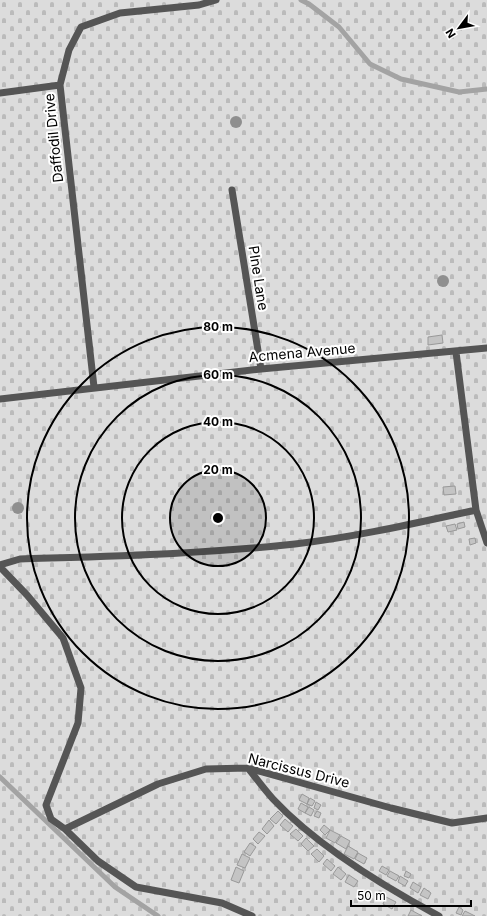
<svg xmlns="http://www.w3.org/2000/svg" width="487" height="916" font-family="Inter,sans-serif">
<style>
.cemetery{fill:url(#cemetery-stones)}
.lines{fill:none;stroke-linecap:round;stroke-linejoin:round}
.stream{stroke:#a3a3a3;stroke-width:5}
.building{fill:#c4c4c4;stroke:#999}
.lane{stroke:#555;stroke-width:7}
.tree{fill:#8f8f8f}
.ring{fill:none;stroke:#000;stroke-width:2}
.labels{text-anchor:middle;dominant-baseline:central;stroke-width:4;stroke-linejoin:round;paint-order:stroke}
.street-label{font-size:14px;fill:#000;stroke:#fff}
.centre{fill:#000;stroke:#fff;stroke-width:2}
.ring-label{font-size:12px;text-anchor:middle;font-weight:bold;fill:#000;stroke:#fff;stroke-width:4;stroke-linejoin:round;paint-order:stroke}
</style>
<defs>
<pattern id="cemetery-stones" width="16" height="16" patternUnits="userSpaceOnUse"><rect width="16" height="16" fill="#dcdcdc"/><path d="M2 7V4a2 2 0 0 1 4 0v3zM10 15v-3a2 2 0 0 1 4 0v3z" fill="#bbb"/></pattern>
</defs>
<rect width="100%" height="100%" fill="#fff"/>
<path class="cemetery" d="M0 0H487V916H0Z"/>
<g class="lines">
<path class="stream" d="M301 0 309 4 339 27 370 64 401 79 459 92 487 89
M0 777 115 887 158 916"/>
</g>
<path class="building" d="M442 335 443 343 428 345V337Z
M455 486 456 494 444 495 443 487Z
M464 522 465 527 458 529 457 524Z
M455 524 457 530 448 532 446 526Z
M475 538 476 543 470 545 469 539Z
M302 794 309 798 307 804 299 800Z
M310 798 315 801 312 806 307 804Z
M316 802 321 805 318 810 314 808Z
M301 803 308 807 305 813 298 809Z
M309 807 314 810 311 816 305 813Z
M278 811 283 816 276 824 270 819Z
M317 811 321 813 319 818 314 816Z
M285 819 293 826 288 832 280 825Z
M269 820 274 826 267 834 262 829Z
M324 825 330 830 325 835 320 830Z
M296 829 303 836 298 841 290 834Z
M330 830 340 835 335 843 326 838Z
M259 832 265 836 258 844 253 839Z
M341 836 350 841 346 849 336 843Z
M306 838 314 846 308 851 301 844Z
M250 843 256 847 250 856 244 852Z
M348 846 358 852 354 859 344 854Z
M317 849 324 856 319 862 311 854Z
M358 853 367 858 364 864 355 859Z
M242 854 250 858 245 868 237 865Z
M327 859 335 866 331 871 323 864Z
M382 866 389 870 386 875 379 871Z
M236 867 244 871 239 883 231 880Z
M338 867 346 874 341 880 333 874Z
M390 871 399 876 396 881 387 876Z
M406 871 411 874 409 878 404 876Z
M349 875 358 881 354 887 345 882Z
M400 876 408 881 405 886 398 882Z
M413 882 421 887 418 893 410 888Z
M424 888 431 893 428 899 420 895Z
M386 897 396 902 392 909 383 904Z
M459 907 463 910 461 915 456 913Z
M411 910 422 916H408Z
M465 911 475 916H462Z"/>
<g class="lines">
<path class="lane" d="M0 93 60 85
M232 190 261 369
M456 352 476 510 487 543
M94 387 60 85 69 50 81 27 120 13 199 5 216 0
M0 399 261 369 487 348
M0 565 20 559C112 556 204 554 295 544 356 537 416 523 476 510
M0 567 27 595 63 638 81 688 78 723 46 805 51 819 65 829 98 861 136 887 222 903 252 916
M248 768C256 778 264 789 273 799 316 845 383 886 439 916
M65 829 158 784 206 769 248 768 391 808 452 823 487 818"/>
</g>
<g class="tree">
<circle cx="236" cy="122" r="6"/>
<circle cx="443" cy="281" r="6"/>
<circle cx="18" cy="508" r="6"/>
</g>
<circle cx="218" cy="518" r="48" fill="#000" fill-opacity=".12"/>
<g class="ring">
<circle cx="218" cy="518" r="48"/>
<circle cx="218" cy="518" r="96"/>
<circle cx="218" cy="518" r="143"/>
<circle cx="218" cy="518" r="191"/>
</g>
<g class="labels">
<g class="street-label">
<text transform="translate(53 138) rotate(-96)">Daffodil Drive</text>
<text transform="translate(259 278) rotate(81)">PIne Lane</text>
<text transform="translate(302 352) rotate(-5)">Acmena Avenue</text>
<text transform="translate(299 770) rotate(14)">Narcissus Drive</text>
</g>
</g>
<circle cx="218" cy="518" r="6" class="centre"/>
<g class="ring-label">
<text x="218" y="331">80 m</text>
<text x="218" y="379">60 m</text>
<text x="218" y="426">40 m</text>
<text x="218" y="474">20 m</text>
</g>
<g transform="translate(459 28) rotate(238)" stroke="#ffffff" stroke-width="3" paint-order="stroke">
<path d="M0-3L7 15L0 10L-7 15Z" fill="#000000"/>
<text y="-6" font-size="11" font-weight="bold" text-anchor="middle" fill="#000000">N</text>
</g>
<path d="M351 900v6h120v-6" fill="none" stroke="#000000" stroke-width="2"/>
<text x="357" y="900" font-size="12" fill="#000000" stroke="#ffffff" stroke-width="3" paint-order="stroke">50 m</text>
</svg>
